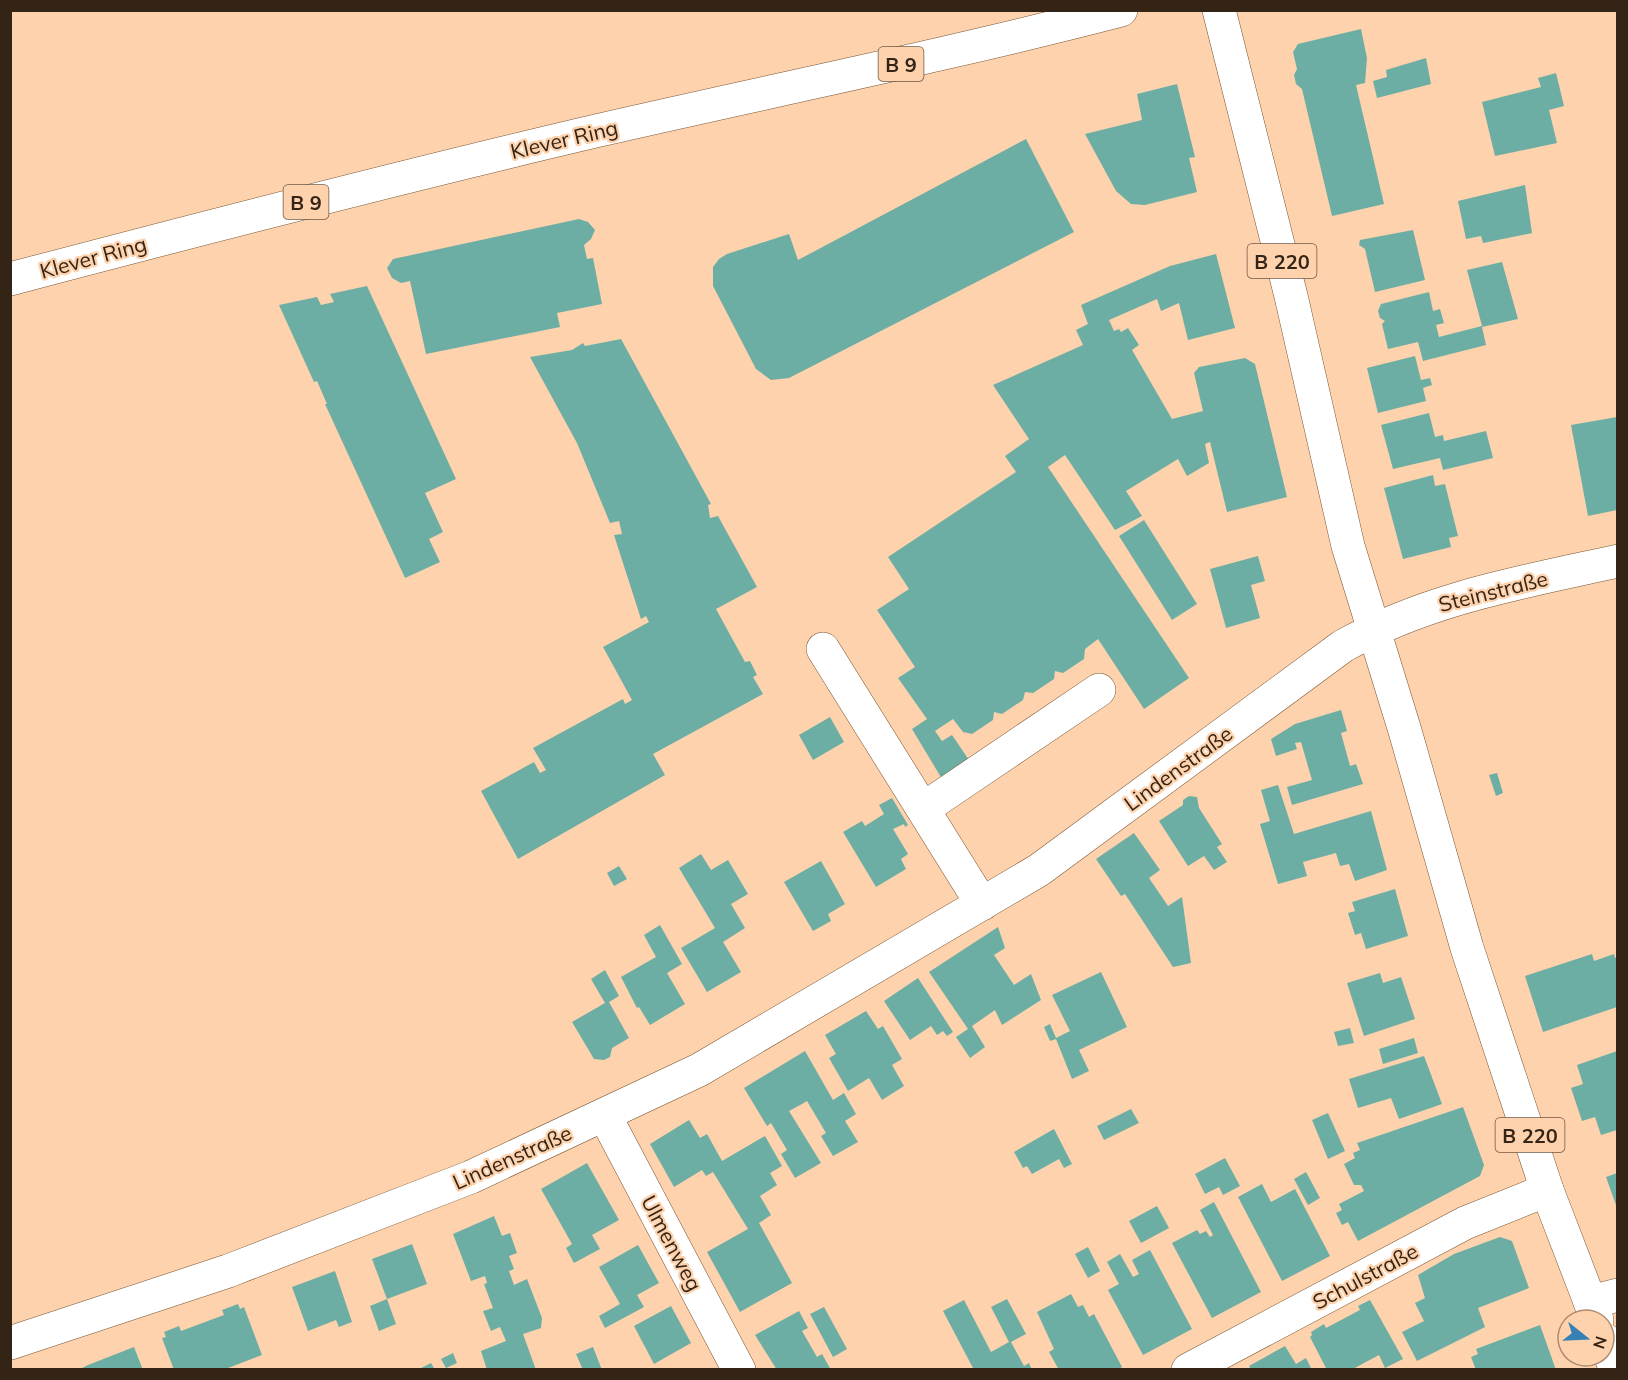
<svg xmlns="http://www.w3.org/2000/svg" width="1628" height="1380" font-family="Mulish,sans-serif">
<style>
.building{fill:#6daea4}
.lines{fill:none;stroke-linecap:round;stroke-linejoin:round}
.minor-casing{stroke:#795532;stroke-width:34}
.major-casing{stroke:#795532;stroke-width:34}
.minor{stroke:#fff;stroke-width:33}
.major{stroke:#fff;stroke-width:33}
.labels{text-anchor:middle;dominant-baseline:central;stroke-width:4.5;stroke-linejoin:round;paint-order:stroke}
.shield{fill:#fdd2ad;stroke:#705843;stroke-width:1.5}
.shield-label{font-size:20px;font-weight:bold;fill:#342416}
.street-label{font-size:21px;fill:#342416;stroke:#fdd2ad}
</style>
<rect width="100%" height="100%" fill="#fdd2ad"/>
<path class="building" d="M1361 29 1367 58 1365 83 1356 85 1384 204 1332 216 1302 89 1296 84 1294 75 1297 69 1293 52 1298 44Z
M1426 58 1431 84 1377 98 1373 81 1387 77 1386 70Z
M1556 73 1564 106 1549 110 1557 143 1495 156 1482 102 1541 87 1538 78Z
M1177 84 1195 157 1189 158 1197 192 1145 205 1131 204 1116 191 1085 134 1142 120 1137 94Z
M1026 139 1074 232 789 378 771 380 756 369 713 286V267L719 259 727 254 789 234 798 260Z
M1525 185 1532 233 1483 243 1481 236 1466 239 1458 201Z
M579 219 588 222 595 230 591 239 584 245 587 259 593 258 602 304 557 313 560 327 426 354 410 281 401 283 392 278 387 268 393 259Z
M1413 230 1425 280 1375 292 1365 249 1359 245 1360 240Z
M1216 254 1235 328 1188 340 1179 303 1161 311 1157 299 1109 320 1114 331 1119 329 1121 332 1128 328 1139 345 1132 350 1172 419 1203 411 1194 373 1199 367 1245 358 1255 364 1287 497 1227 512 1210 442 1205 444 1209 463 1187 476 1178 459 1126 491 1142 516 1115 530 1065 455 1048 467 1189 678 1144 709 1098 639 1085 649 1084 659 1063 673 1055 671 1054 679 1033 693 1025 692 1023 700 1002 714 994 712 993 720 972 734 963 732 953 719 935 731 942 741 952 735 969 760 942 779 912 729 927 719 898 678 915 667 877 610 909 589 888 557 1016 472 1005 456 1029 439 993 385 1083 345 1076 330 1088 324 1081 305 1170 266Z
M1502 262 1518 319 1482 327 1486 345 1423 361 1418 342 1388 349 1382 324 1385 321 1380 318 1378 311 1381 304 1429 292 1433 311 1440 309 1444 323 1436 325 1439 337 1482 326 1467 270Z
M367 286 456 479 425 493 443 532 429 539 440 562 405 578 325 404H327L317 381 314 382 279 305 317 297 321 305 334 302 330 294Z
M621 339 711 504 708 505 710 518 718 516 757 587 716 609 745 662 750 661 757 675 753 677 763 694 653 754 665 775 518 859 481 791 534 762 540 773 546 770 533 748 623 699 625 704 632 700 603 647 649 622 646 616 641 619 614 535 622 534 619 521 610 523 577 443 530 357 572 350 583 343 585 346Z
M1415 356 1421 380 1430 378 1432 385 1423 388 1426 401 1378 413 1367 368Z
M1429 413 1435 437 1443 435 1444 441 1486 431 1493 458 1443 470 1440 458 1393 469 1381 425Z
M1617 417V510L1588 516 1571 425Z
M1433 475 1435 486 1445 484 1458 536 1449 538 1451 547 1403 559 1384 488Z
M1144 520 1197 604 1172 620 1119 536Z
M1258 556 1265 581 1251 585 1260 618 1226 628 1210 569Z
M1341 710 1347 731 1341 733 1350 766 1356 764 1363 784 1292 805 1287 787 1312 780 1301 742 1295 743 1297 749 1276 756 1271 739 1295 724Z
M830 717 844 742 813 760 799 735Z
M1497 773 1503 793 1496 796 1489 775Z
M1278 785 1294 834 1371 811 1387 870 1355 881 1349 864 1340 866 1336 853 1303 862 1307 876 1278 884 1260 824 1270 821 1261 790Z
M1189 796 1197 797 1199 808 1222 844 1217 847 1227 862 1214 870 1204 856 1188 866 1159 821 1183 805V800Z
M892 798 908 825 905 827 904 824 893 829 908 854 901 859 906 869 876 887 843 832 862 821 865 826 884 814 879 805Z
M1134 833 1160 870 1149 878 1168 906 1182 897 1191 963 1173 967 1125 894 1121 896 1096 859Z
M701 854 711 870 728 860 748 894 731 904 745 928 723 942 741 972 707 992 681 948 715 928 679 868Z
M821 861 845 904 828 914 831 921 813 931 784 882Z
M619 866 627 879 614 886 607 873Z
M1395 889 1408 936 1366 949 1361 933 1355 935 1348 913 1355 911 1352 902Z
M660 925 682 964 667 973 685 1004 650 1025 639 1007 637 1008 621 977 656 957 644 935Z
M998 927 1005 948 994 955 1014 985 1031 974 1041 1000 1002 1025 995 1010 972 1026 985 1047 970 1058 956 1037 968 1029 929 972Z
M1592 954 1594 961 1614 954 1615 958 1617 957V1007L1543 1032 1525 976Z
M605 970 619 996 609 1002 629 1038 612 1048 610 1057 604 1060 594 1059 572 1022 605 1003 591 979Z
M1101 972 1127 1027 1079 1050 1089 1071 1072 1079 1056 1039 1050 1041 1044 1027 1050 1024 1056 1038 1070 1031 1052 995Z
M1380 973 1383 983 1401 977 1415 1019 1364 1036 1347 983Z
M918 978 953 1032 947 1036 943 1031 937 1035 931 1026 910 1040 884 1001Z
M866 1011 878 1029 883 1026 902 1059 892 1065 904 1086 882 1100 869 1078 848 1091 829 1058 836 1054 825 1035Z
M1350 1028 1354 1043 1338 1046 1334 1032Z
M1414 1038 1418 1053 1383 1064 1379 1049Z
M805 1051 833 1100 844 1093 856 1114 845 1121 858 1142 833 1156 821 1136 826 1133 807 1101 802 1104 789 1111 821 1163 795 1178 781 1154 787 1150 771 1123 767 1126 744 1088Z
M1617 1051V1130L1601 1135 1595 1117 1582 1121 1571 1088 1583 1084 1577 1065Z
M1424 1056 1442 1104 1399 1119 1391 1098 1358 1108 1349 1079Z
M1463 1107 1484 1165 1480 1176 1358 1241 1348 1222 1342 1225 1336 1213 1342 1210 1339 1204 1364 1191 1361 1185H1354L1344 1164 1355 1158 1353 1153 1360 1150 1357 1143Z
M1131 1109 1139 1123 1104 1140 1097 1126Z
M1328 1113 1345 1151 1328 1159 1312 1120Z
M689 1120 700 1138 707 1134 722 1161 765 1136 782 1166 770 1173 777 1185 760 1196 771 1215 759 1223 792 1283 740 1312 707 1252 748 1229 713 1172 706 1176 702 1170 674 1187 650 1144Z
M1054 1129 1072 1164 1064 1168 1059 1159 1032 1174 1027 1166 1023 1168 1014 1152Z
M1225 1158 1240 1186 1223 1195 1219 1187 1205 1194 1195 1174Z
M587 1163 619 1220 592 1235 600 1249 574 1263 566 1248 572 1244 541 1189Z
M1306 1172 1320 1198 1308 1205 1294 1179Z
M1617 1173V1208L1606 1177Z
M1262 1184 1271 1202 1295 1189 1330 1256 1282 1281 1238 1197Z
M1214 1202 1261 1292 1212 1318 1172 1243 1197 1230 1200 1234 1206 1231 1210 1237 1213 1235 1200 1210Z
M1157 1206 1169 1228 1141 1243 1129 1221Z
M494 1216 502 1236 510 1233 517 1253 509 1256 514 1269 509 1271 514 1285 527 1279 542 1318 541 1328 523 1334 536 1370H487L481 1351 506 1341 500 1327 491 1331 483 1311 493 1308 484 1284 487 1283 485 1276 471 1281 453 1234Z
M1500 1237 1512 1241 1529 1288 1478 1308 1485 1327 1417 1361 1402 1332 1424 1321 1415 1303 1425 1298 1418 1275 1454 1254Z
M412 1244 427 1284 387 1299 372 1259Z
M638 1245 659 1283 637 1295 644 1307 605 1328 599 1316 620 1304 599 1267Z
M1088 1247 1100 1271 1088 1278 1075 1254Z
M1150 1250 1192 1329 1143 1355 1108 1290 1119 1284 1107 1262 1120 1254 1133 1277 1139 1274 1132 1260Z
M335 1271 352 1322 339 1327 336 1320 308 1331 292 1287Z
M1071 1294 1078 1307 1083 1305 1089 1317 1094 1314 1122 1367 1117 1370H1059L1049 1352 1054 1349 1037 1312Z
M387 1299 396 1324 379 1331 370 1306Z
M1007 1299 1026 1334 1011 1342 1024 1366 1029 1363 1032 1370H974L943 1311 964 1300 991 1352 1009 1342 991 1307Z
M1370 1300 1403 1359 1385 1368 1379 1355 1351 1370H1327L1310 1337 1312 1335 1311 1332 1324 1324 1326 1328 1360 1310 1358 1306Z
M238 1304 240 1309 244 1307 262 1355 223 1370H174L162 1338 166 1337 164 1332 179 1326 181 1331 224 1315 222 1310Z
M671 1306 691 1343 654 1364 634 1326Z
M824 1307 847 1349 833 1357 810 1314Z
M799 1311 808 1328 802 1331 817 1357 822 1354 831 1370H777L755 1335Z
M1540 1325 1556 1370H1476L1471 1357 1478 1354 1476 1349Z
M1285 1346 1296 1364 1306 1358 1312 1370H1251L1249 1366Z
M134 1347 143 1370H78L88 1365Z
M593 1347 602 1370H583L576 1354Z
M453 1353 457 1363 446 1368 441 1359Z
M431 1363 435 1370H417Z"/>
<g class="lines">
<g class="minor-casing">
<path id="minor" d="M823 649 982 904
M923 809 1099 690
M605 1116 739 1370
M1590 1302 1618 1295
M10 1343 228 1271 471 1177 699 1070 1039 870 1343 646C1429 598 1523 582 1618 561
M1188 1370 1465 1223 1547 1190"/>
</g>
<g class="major-casing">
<path id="major" d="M1219 10 1291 296 1348 546 1405 731 1467 948 1547 1190 1597 1320
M10 279C207 227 403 176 600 130 774 90 948 55 1121 10
M1604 1339 1616 1370"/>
</g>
<use href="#minor" class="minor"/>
<use href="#major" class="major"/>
</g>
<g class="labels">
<g class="shield">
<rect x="878.5" y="47" width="45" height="34" rx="4.5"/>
<rect x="283.5" y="185" width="45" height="34" rx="4.5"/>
<rect x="1247.5" y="244" width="69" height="34" rx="4.5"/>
<rect x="1495.5" y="1118" width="69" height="34" rx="4.5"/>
</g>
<g class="shield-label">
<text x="901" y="64">B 9</text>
<text x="306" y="202">B 9</text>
<text x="1282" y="261">B 220</text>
<text x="1530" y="1135">B 220</text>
</g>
<g class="street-label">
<text transform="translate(564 139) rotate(-13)">Klever Ring</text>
<text transform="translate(93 257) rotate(-15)">Klever Ring</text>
<text transform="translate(1493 591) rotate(-14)">Steinstraße</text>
<text transform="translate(1178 768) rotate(-36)">Lindenstraße</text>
<text transform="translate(512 1157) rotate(-24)">Lindenstraße</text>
<text transform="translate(672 1243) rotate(62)">Ulmenweg</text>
<text transform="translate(1365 1276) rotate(-28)">Schulstraße</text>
</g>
</g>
<rect width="1628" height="1380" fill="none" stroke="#342416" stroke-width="24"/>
<g transform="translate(1586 1338) rotate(108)"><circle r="28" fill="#fdd2ad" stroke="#ad8c71" stroke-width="1.5"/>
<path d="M0-4.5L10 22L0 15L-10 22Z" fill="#3780b4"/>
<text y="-9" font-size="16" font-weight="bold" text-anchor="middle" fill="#342416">N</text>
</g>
</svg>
